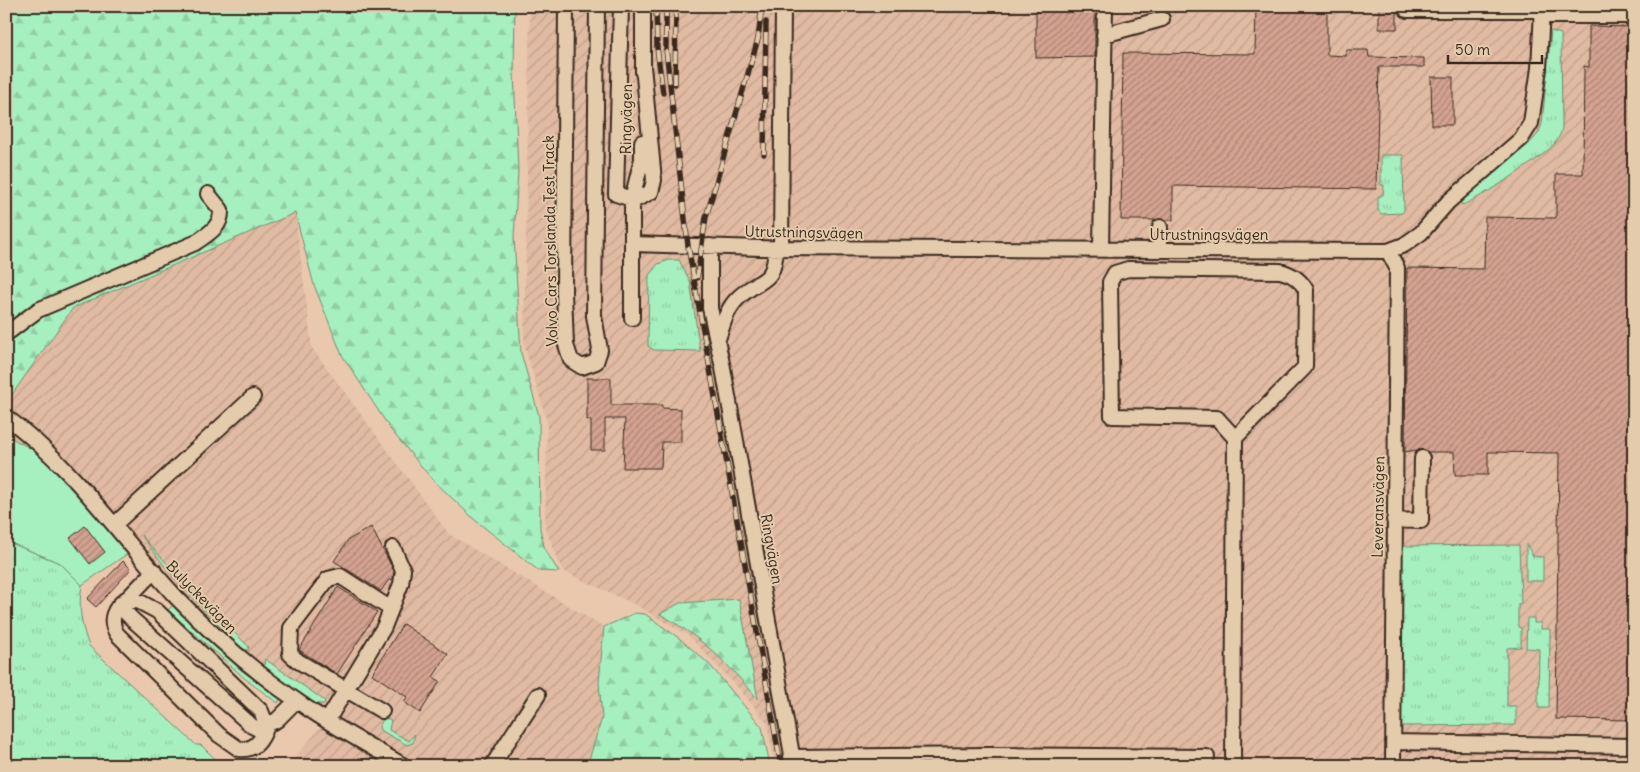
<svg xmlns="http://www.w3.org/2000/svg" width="1640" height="772" font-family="Delius,sans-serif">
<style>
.industrial{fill:url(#industrial-furrows)}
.grass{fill:url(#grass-tufts);stroke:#708c6e}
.forest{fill:url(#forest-firs);stroke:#708c6e}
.pitch{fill:#a6efbe;stroke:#708c6e}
.building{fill:url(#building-hatch);stroke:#3b2a1e}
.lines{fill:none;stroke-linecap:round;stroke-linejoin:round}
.minor-casing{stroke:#3b2a1e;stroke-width:18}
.minor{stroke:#e3cbac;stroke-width:14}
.rail-casing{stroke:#3b2a1e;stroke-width:5.5}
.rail{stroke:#e3cbac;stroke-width:4;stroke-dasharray:11;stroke-linecap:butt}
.labels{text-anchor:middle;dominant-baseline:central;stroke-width:4;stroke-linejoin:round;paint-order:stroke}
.street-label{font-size:15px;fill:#3b2a1e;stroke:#e3cbac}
</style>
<defs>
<pattern id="industrial-furrows" width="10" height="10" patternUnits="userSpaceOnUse" patternTransform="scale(1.25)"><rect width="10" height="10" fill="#e0baa2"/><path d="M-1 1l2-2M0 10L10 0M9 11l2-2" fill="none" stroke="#c1a08b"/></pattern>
<pattern id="grass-tufts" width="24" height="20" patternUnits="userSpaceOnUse" patternTransform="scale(1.25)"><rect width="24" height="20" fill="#a6efbe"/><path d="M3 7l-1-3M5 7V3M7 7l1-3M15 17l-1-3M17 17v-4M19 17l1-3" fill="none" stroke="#90cda3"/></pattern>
<pattern id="forest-firs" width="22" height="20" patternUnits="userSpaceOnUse" patternTransform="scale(1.25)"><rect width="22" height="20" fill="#a6efbe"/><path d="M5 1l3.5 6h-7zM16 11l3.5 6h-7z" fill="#90cda3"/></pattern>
<pattern id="building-hatch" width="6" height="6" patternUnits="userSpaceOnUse" patternTransform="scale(1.25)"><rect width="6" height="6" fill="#d3a291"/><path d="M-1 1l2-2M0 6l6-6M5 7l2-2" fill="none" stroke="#ac8476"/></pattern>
</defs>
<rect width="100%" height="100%" fill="#eac8ad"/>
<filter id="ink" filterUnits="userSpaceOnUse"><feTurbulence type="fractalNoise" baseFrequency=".02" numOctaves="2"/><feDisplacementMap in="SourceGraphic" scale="10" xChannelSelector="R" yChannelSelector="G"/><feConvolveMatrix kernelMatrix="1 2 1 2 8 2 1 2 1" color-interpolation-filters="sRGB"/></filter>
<g filter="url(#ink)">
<path class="industrial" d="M530 6H1634V766H775L767 723 741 691 689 636 636 605 563 571 545 528 547 422 524 344Z
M295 213 312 348 449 534 604 627 599 682 602 718 587 766H288L320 728 249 673 127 554 46 457 6 435V403L73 308Z"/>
<path class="grass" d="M1551 31 1561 34 1562 126C1562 132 1559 138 1555 143 1544 157 1478 200 1462 205L1460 200 1529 144 1538 134 1542 124Z
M1381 155H1403L1404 211 1402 213 1381 214 1378 210V197L1383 195 1384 185H1381Z
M669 260H679L690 281 700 351 654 350 648 346 649 275 658 264Z
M141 535 189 588 249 647 248 650 240 648 170 573Z
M6 541 60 563 82 585C78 607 81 625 89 646L196 745H201L222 766H6Z
M1526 544 1533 556 1543 557V581H1526Z
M1519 545 1521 604H1518V627L1521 628V647L1507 648V706H1516V725L1401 726 1400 546Z
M173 605 241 670 280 699 278 703 249 682 168 610Z
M1527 618H1534V623H1541V629H1550L1549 708H1538L1539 649 1526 648Z
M265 659 325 701 324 704C303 706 279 679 264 666Z
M384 717 391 720 389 730 409 741 415 734 413 743 407 745 380 730 379 727Z"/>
<path class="forest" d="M6 6H515L514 72 518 171 514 237 521 353 539 416 540 529 545 550 559 572 539 571 475 520 432 479 391 430 342 355 314 285 295 213 73 308 6 403Z
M739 599 758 699C725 661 704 639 660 614L680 603Z
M635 613 645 614 680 639 709 664 762 727 770 766H587L602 718 599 682 604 627Z"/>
<path class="pitch" d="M6 435 46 457 127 554 82 585 60 563 6 541Z"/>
<path class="building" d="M1036 6H1095V57L1036 58Z
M1256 6H1327V55L1346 56V50H1368L1369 57 1424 58V67H1379L1376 189 1173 186V220H1121L1123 53 1255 54Z
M1379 6H1397V29H1379Z
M1589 26 1634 27V720L1556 719 1559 453 1488 452V475H1455L1454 452H1428L1422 449 1405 452 1407 268 1484 269 1485 217 1556 218V174H1583L1584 66 1589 67Z
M1431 77H1453V125H1432Z
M587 378H611V405H662V408L681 409V442H662L661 468H623L625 419H605V450H591V420H587Z
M85 526 105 552 90 564 70 538Z
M371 527 394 571 393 579 388 581 381 591 334 561 348 540Z
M123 561 131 569 96 607 87 599Z
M338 587 377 612 337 674 299 650Z
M403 624 448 654 433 677 440 681 420 713 404 702 407 697 372 674Z"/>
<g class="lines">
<g class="minor-casing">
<path id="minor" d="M566 6 564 292 566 345 571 360 582 367 596 362 600 350 594 316 597 6
M621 6 616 194 635 200 651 192 654 180 643 66
M1542 16H1634
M1104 35 1162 19
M643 73V6
M633 244 761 248 1388 251 1404 245 1421 233 1448 202 1521 139 1531 123 1539 68 1542 10H1407
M710 246V308L723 368 794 766
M781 248 783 6
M1101 249 1105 6
M1160 249V227
M1388 251 1397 268 1393 766
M632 318V199L642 159V142
M6 334 38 310 195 243C208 234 222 227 221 210L208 194
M718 339C723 324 727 308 739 297 762 276 774 286 776 248
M6 417C74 467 120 537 177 598 216 639 260 676 307 708 338 729 372 747 404 766
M1394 520 1421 521 1422 458
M114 525 253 397
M154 571 124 602V611L133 620 252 726 258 729 277 720 296 701
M126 599 140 602 157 611 261 711 267 726C262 739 256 751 239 749L219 735 117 634C108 620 114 608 126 599Z
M382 711 298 661 290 654 291 628 328 579 340 576 391 609
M327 721 384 627 401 584 403 570 393 548
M1393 742 1634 746
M791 757 990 755 1207 757
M492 766 538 695
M1233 766 1235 438 1217 418 1112 416 1110 282 1115 273 1128 269 1280 271C1292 274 1300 279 1306 290L1305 367 1235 438"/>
</g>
<use href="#minor" class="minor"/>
<g class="rail-casing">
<path id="rail" d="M656 6 657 48 663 93
M666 6V49L688 246 781 766
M675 84 676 6
M764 154 766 22
M697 278 706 217 758 39 762 6"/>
</g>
<use href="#rail" class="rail"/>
</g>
</g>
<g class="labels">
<g class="street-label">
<text transform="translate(626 119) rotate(-89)">Ringvägen</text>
<text transform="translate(804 232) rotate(1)">Utrustningsvägen</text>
<text x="1209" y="234">Utrustningsvägen</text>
<text transform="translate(550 241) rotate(-91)">Volvo Cars Torslanda Test Track</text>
<text transform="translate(1378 507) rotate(-89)">Leveransvägen</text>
<text transform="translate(772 549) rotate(80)">Ringvägen</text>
<text transform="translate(202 597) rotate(46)">Bulyckevägen</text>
</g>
</g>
<rect width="1640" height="772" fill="none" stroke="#e3cbac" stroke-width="25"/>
<rect x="12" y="12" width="1615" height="747" fill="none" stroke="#3b2a1e" stroke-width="2" filter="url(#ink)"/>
<path d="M1448 55v8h94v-8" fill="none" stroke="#3b2a1e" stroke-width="2.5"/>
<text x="1455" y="55" font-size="15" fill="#3b2a1e" stroke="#e3cbac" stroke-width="4" paint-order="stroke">50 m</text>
</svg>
